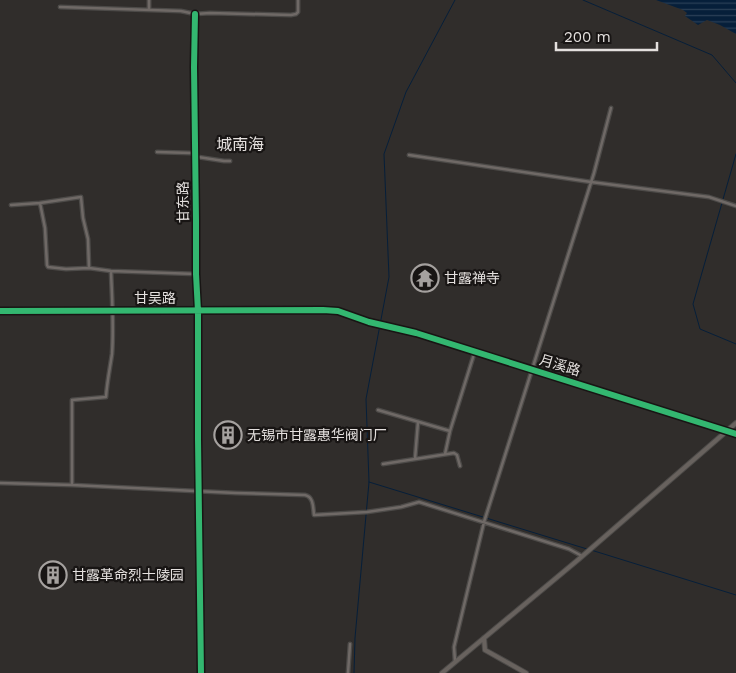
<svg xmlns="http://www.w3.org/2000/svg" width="736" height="673" font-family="'Work Sans','Noto Sans SC',sans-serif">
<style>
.water{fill:url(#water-rules)}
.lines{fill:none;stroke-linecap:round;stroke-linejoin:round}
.stream{stroke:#061f3a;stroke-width:1}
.street-casing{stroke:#4c4a48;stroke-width:5}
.secondary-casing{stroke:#4c4a48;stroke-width:6}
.street{stroke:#6f6966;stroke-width:2.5}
.secondary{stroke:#68625e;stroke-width:4}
.cycleway-casing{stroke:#181514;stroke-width:9}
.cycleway{stroke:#33b770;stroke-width:6}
.labels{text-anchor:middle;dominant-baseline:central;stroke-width:4.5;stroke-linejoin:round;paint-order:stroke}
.street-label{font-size:14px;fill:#e4e0de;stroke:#181514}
.poi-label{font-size:14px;fill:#e4e0de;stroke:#181514;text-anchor:start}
.quarter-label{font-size:16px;fill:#e4e0de;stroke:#181514}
</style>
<defs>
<pattern id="water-rules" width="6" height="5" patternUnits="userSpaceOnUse" patternTransform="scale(1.25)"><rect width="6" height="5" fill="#061f3a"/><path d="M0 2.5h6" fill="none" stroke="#2a3f56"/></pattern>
</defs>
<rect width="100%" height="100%" fill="#302d2b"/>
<path class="water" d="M656 0H736V34L720 25 707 20 698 25 685 16 687 13 683 10Z"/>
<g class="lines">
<path class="stream" d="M583 0 712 55 736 83
M736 154 693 304 700 329 736 344
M369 482 587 549
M591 550 736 595
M354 673 355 638 369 482 366 399 389 277 384 154 406 92 455 0"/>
<g class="street-casing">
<path id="street" d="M149 0V10
M60 7 181 11 195 14 210 13 291 15 296 14 298 12V0
M195 14 194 67 196 220V274L198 311V439L201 673
M157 152 191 153 198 157 224 161H230
M409 155 591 182 709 197 736 206
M40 203 45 228 47 265 48 267 66 269 89 268 111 271 196 274
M11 205 40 203 81 197 83 218 88 239 89 268
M378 410 450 431
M445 454 450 431 475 351
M415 459 418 422
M383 464 454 453 457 455 460 466
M0 483 72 485 236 493 305 495C314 497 313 508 314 515L367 512 401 507 419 502 569 549 582 556
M72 485V400L106 397C107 382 110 368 112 354 114 326 112 298 111 271
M455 661 454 647 484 522 594 173 611 108
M348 673 350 644"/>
</g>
<g class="secondary-casing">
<path id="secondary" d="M0 311 323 310 338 311 369 322 416 333 736 434
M484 638 485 650 526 673
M442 673 579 559 736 423"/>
</g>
<use href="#street" class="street"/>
<use href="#secondary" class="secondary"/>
<g class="cycleway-casing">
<path id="cycleway" d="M195 14 194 67 196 220V274L198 311V439L201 673
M0 311 323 310 338 311 369 322 416 333 736 434"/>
</g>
<use href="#cycleway" class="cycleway"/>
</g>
<defs>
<g id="temple-ring" transform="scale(1.4375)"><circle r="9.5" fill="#181514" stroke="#a5a19f" stroke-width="1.5"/><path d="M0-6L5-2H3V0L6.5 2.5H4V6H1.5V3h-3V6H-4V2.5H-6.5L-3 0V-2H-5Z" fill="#a5a19f"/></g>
<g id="building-ring" transform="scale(1.4375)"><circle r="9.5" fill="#181514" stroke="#a5a19f" stroke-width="1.5"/><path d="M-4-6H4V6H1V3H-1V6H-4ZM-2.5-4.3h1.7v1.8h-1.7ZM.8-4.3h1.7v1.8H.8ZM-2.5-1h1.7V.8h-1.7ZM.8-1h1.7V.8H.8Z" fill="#a5a19f"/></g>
</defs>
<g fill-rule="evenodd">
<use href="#temple-ring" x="425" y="278"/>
<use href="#building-ring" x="228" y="435"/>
<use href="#building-ring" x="53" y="575"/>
</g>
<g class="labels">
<g class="street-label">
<text transform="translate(183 202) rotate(-91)">甘东路</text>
<text x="155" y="298">甘吴路</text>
<text transform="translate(560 365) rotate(17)">月溪路</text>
</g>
<g class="poi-label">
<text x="444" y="278">甘露禅寺</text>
<text x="247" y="435">无锡市甘露惠华阀门厂</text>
<text x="72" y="575">甘露革命烈士陵园</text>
</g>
<g class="quarter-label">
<text x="240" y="144">城南海</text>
</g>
</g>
<path d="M556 42v8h101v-8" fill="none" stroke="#e4e0de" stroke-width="2.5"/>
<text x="564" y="42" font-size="15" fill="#e4e0de" stroke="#181514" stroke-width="4" paint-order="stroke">200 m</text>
</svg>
